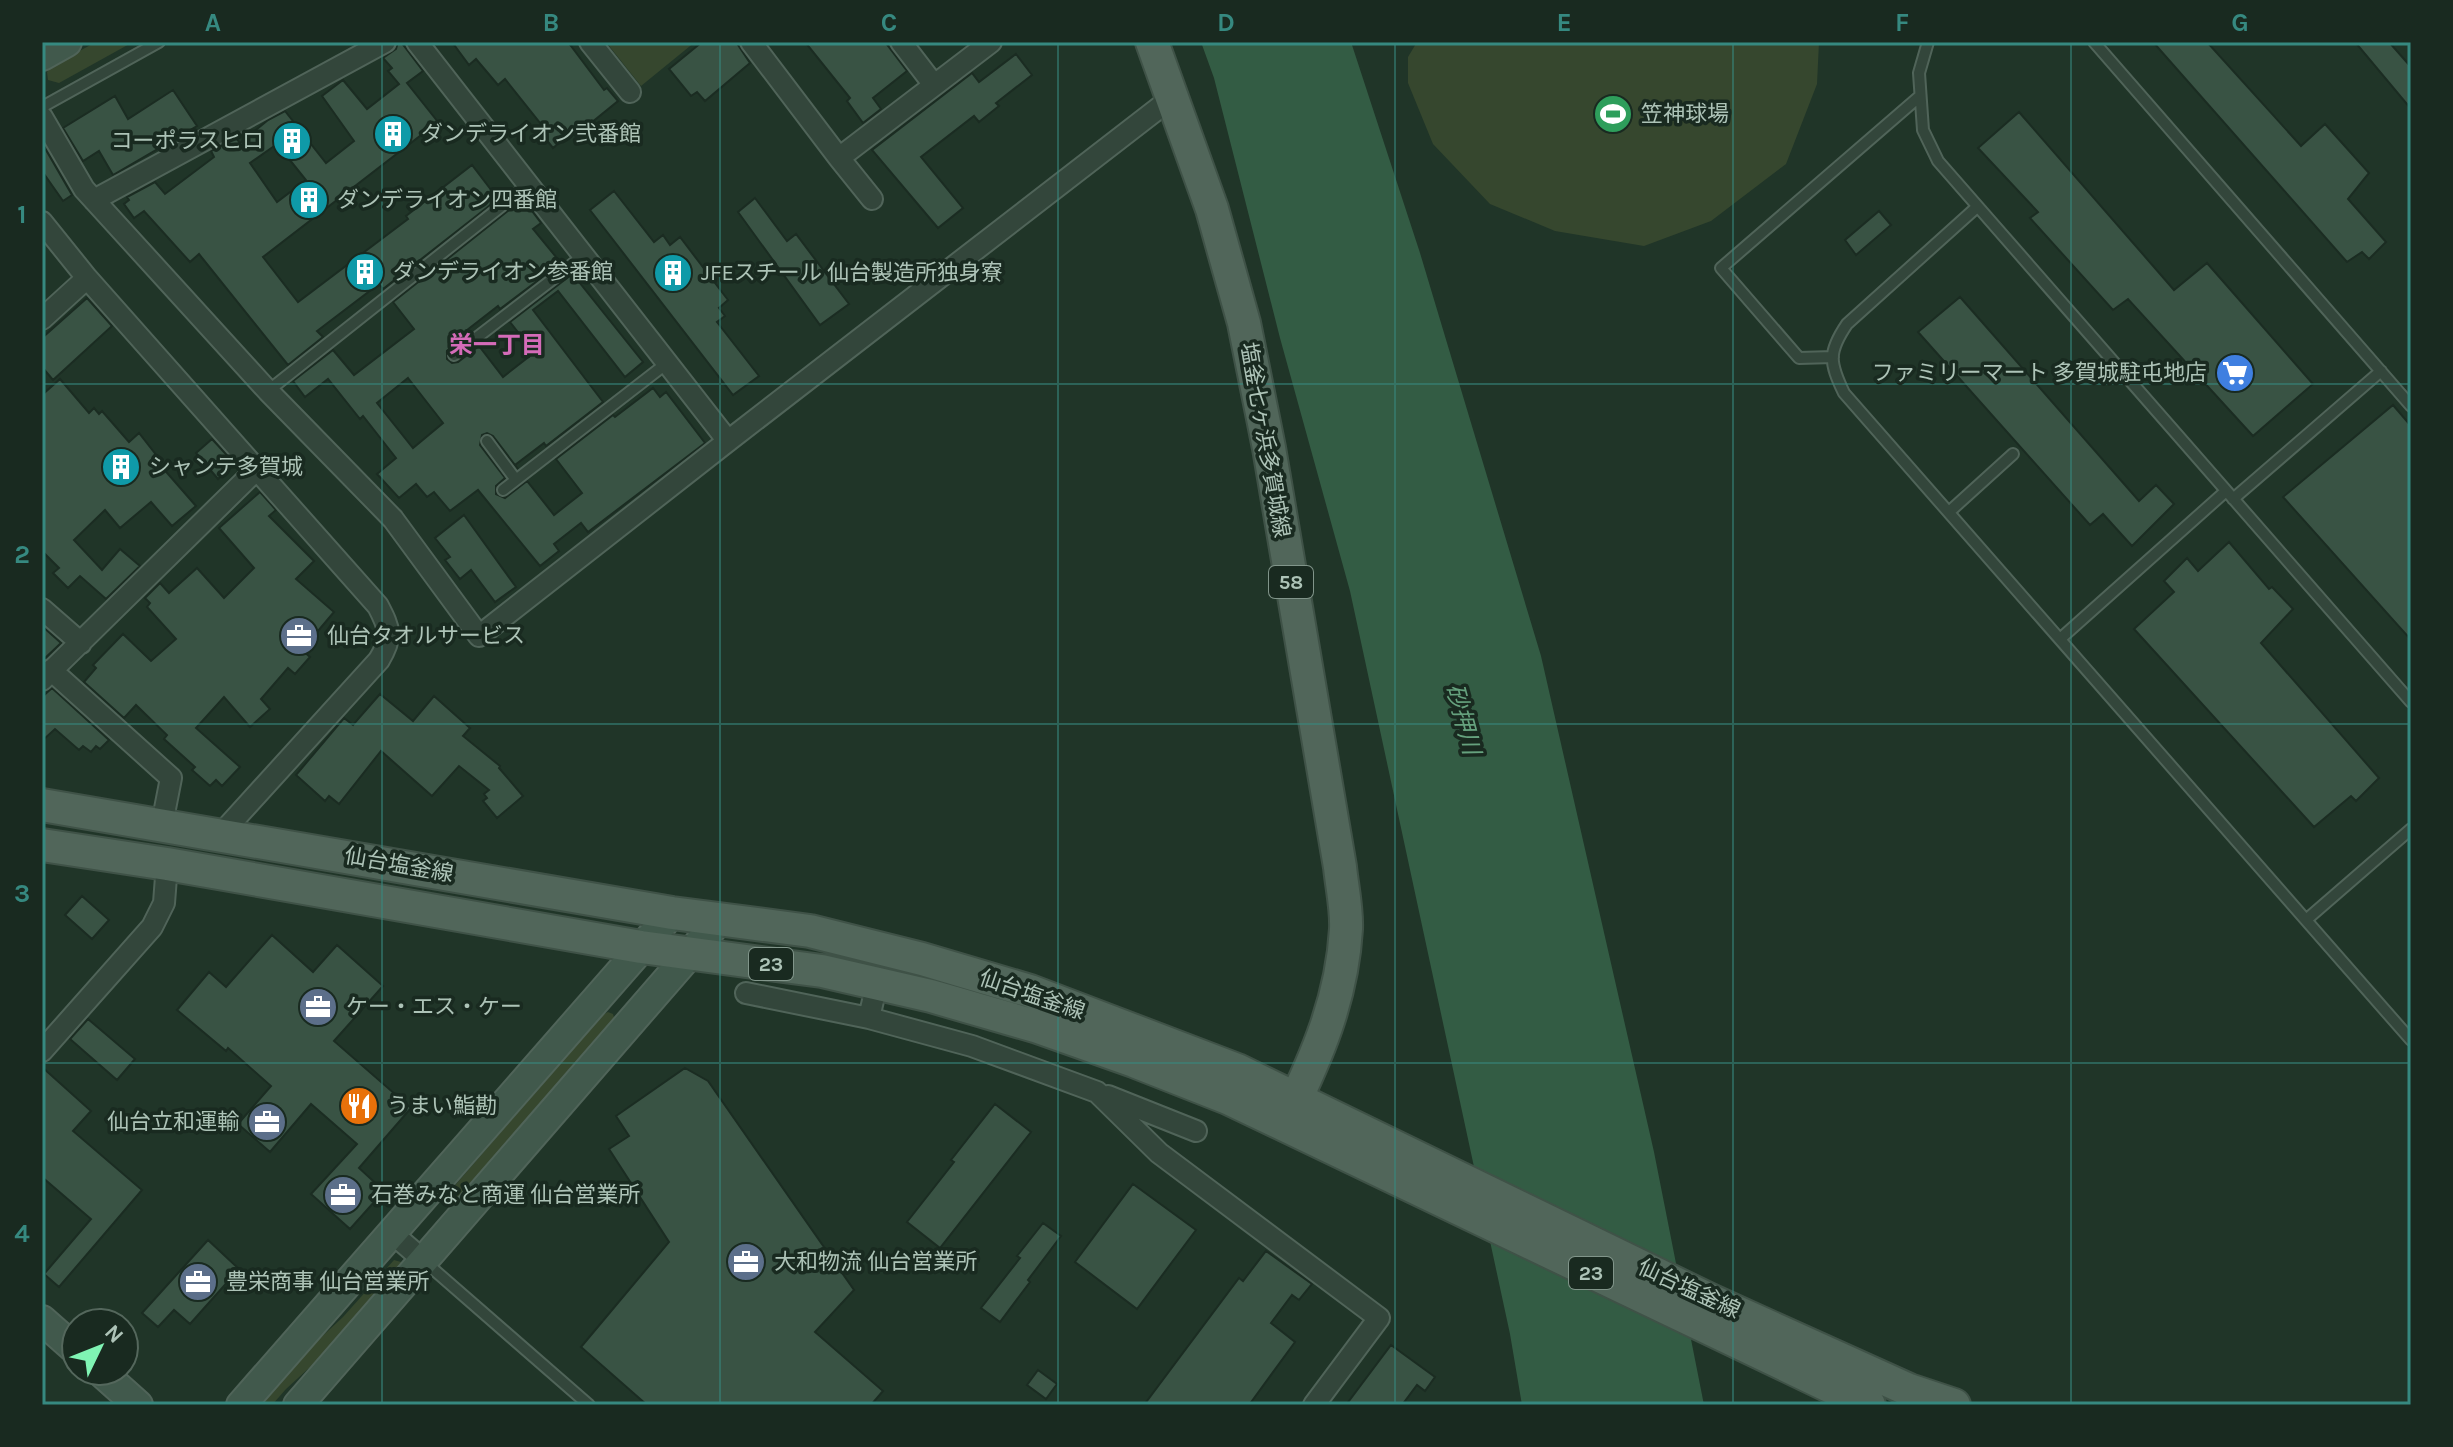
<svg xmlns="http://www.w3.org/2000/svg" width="2453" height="1447" font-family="Karla,'Noto Sans JP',sans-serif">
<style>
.green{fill:#36472e}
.water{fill:#335c44}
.building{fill:#395344;stroke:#1b2c22;stroke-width:2;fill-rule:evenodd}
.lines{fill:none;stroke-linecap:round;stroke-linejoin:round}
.lane-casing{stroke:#506459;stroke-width:14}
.street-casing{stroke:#506459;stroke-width:24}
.secondary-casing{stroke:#506459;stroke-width:32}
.primary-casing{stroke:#3f5247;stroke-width:36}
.lane{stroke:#33463b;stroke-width:10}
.street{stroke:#33463b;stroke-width:20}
.secondary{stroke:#41594c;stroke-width:28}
.primary{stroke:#51665a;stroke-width:32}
.grid{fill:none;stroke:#368980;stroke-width:2;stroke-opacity:0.55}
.labels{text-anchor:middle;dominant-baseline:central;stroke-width:7;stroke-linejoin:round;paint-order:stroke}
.shield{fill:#192a20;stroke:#81958a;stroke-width:2}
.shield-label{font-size:20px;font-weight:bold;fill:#adc3b7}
.poi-label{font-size:22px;fill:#adc3b7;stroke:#192a20;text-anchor:start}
.street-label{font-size:22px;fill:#adc3b7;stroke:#192a20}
.neighbourhood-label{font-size:24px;font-weight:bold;fill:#d46bb8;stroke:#192a20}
.water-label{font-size:24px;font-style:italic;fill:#66a27e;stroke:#192a20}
.neatline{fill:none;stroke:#368980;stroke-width:3}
.grid-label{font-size:26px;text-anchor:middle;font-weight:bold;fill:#368980}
</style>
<rect width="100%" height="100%" fill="#203528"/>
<path class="green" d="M96 42H133L59 83 48 80 47 72 50 67Z
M606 42H695L641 86Z
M1417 42H1819L1817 84 1786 164 1711 221 1644 246 1555 231 1490 204 1433 144 1408 83V57Z
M608 1012 613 1014 615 1021 456 1202 450 1199 451 1190 602 1015Z
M394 1260 401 1262 403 1267 353 1328 286 1389 272 1405H253L276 1379 343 1317Z"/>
<path class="water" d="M1201 42H1351L1420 253 1541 656 1654 1152 1704 1405H1522L1510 1334 1350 591 1280 338 1214 78Z"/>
<path class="building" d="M398 42H401L423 71 407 83 438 122 263 257 298 302 408 219 406 216 472 165 498 199 383 289 379 284 317 331 323 337 288 365 199 254 190 262 144 211 134 218 124 204 129 200 127 197 155 182 165 194 214 157 211 151 236 138 240 143 268 120 285 111 326 163 354 141 322 96 343 80 367 109 399 84 388 71 392 68 383 58 396 49ZM277 144 306 180 277 202 250 163Z
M452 42H568L604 90 607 88 618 101 586 127 583 123 553 148 540 132 544 128 505 79 498 85 476 59 469 65Z
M702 42H736L750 63 705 101 697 92 691 96 669 69Z
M805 42H885L907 71 873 98 881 109 863 123 847 101 850 98Z
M2153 42H2207L2301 146 2325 124 2369 173 2348 199 2386 242 2369 259 2362 252 2347 262Z
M2355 42H2389L2411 67V109Z
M1016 54 1032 75 996 103 999 106 979 122 974 116 921 157 963 208 938 228 872 150 972 73 979 82Z
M173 90 197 126 113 175 99 151 83 161 63 128 115 96 128 119Z
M2019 112 2174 290 2207 263 2313 384 2253 436 2128 299 2113 310 2030 218 2038 212 1978 148Z
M42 143 72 195 63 201 42 171Z
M614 191 654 242 663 235 670 245 680 237 728 300 719 308 725 316 717 322 759 376 733 395 590 210Z
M755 198 787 241 796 234 849 304 820 325 738 212Z
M523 199 541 223 533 229 561 263 500 309 498 306 467 330 470 333 447 351V359L452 363 458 362 479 346 503 377 531 355 518 338 521 336 510 322 571 275 574 278 575 277 643 362 625 377 558 291 533 310 603 402 546 446 544 443 515 465 518 469 493 436 487 433 482 435 480 445 505 478 496 486V494L505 498 527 481 554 515 582 493 556 459 613 415 615 417 653 388 660 397 666 392 705 443 588 532 581 523 554 544 559 551 540 566 478 490 450 511 434 492 427 497 416 484 399 498 377 474 396 458 363 416 360 419 328 379 305 397 293 381 333 350 354 375 414 329 393 302ZM408 378 443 423 413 448 377 403Z
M1879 211 1891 225 1856 255 1845 240Z
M1960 297 2139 501 2156 485 2174 504 2132 546 2103 514 2090 525 1918 332Z
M87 298 112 326 53 380 42 367V338Z
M60 379 89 413 94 408 99 414 102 411 129 442 139 433 157 456 154 458 196 506 172 526 151 502 120 528 105 510 74 540 102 570 120 549 140 566 106 599 80 576 68 588 53 573 59 568 42 551V395Z
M2393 405 2411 426V640L2283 497Z
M212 439 235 464 218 479 196 453Z
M260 492 276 510 269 516 314 561 296 579 334 612 302 650 310 657 295 674 288 668 261 699 270 709 250 727 224 697 196 728 240 767 222 786 216 780 210 786 192 770 195 767 164 739 167 735 136 705 124 718 84 682 96 668 93 665 123 634 151 661 176 639 147 607 150 603 145 598 160 583 169 593 197 568 224 598 254 568 219 528Z
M464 515 516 587 495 602 471 570 460 579 445 560 450 557 435 538Z
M2229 542 2269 589 2272 587 2293 609 2261 643 2379 778 2356 801 2351 796 2314 827 2134 629 2174 592 2164 581 2187 558 2198 571Z
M42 626 61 643 42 661Z
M52 688 109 740 100 749 96 746 91 752 83 746 79 750 55 729 42 741V697Z
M380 694 413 721 434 696 470 728 463 736 500 766 499 768 523 796 497 818 483 801 487 798 484 794 489 790 459 766 432 796 381 751 339 804 329 796 325 801 296 775 344 718 353 725Z
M82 896 109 920 92 939 65 915Z
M272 935 313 972 337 945 383 986 334 1041 411 1108 359 1168 384 1191 350 1229 311 1194 357 1144 311 1104 270 1152 238 1124 271 1086 228 1048 226 1051 177 1010 209 972 226 987Z
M88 1019 135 1059 117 1080 70 1039Z
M42 1067 91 1111 73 1131 142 1190 59 1287 44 1274 91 1219 42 1177Z
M685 1068 708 1081 854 1290 815 1332 883 1391 871 1405H647L581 1347 669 1242 609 1149 629 1136 616 1116Z
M995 1104 1031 1132 940 1248 907 1222 954 1162 951 1160Z
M1133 1184 1196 1230 1137 1309 1075 1262Z
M1043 1223 1061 1236 1028 1280 1030 1282 1000 1322 981 1308 1020 1258 1017 1256Z
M208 1240 239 1269 190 1324 174 1310 158 1327 142 1313Z
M1266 1251 1312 1284 1299 1300 1292 1295 1271 1323 1295 1342 1249 1405H1144L1239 1278 1243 1281Z
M1391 1345 1435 1377 1425 1391 1417 1385 1402 1405H1346Z
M1038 1370 1057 1384 1046 1399 1027 1385Z"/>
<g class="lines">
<g class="lane-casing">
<path id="lane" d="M1928 42 1919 73 1923 130 1938 161 2411 702
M2094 42 2411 406
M42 107 159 42
M1977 207 1847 324C1828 352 1829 362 1844 393L2411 1040
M454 355 583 256
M1833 357 1799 358 1721 268 1920 96
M268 391 528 185
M487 441 516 480
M503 490 667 363
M2233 499 2381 371
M1949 512 2013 454
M2060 639 2226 491
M2306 920 2411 829
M425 1262 589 1405"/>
</g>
<g class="street-casing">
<path id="street" d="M417 42 728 441
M590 42 630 92
M751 42 839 158 991 42
M901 42 934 85
M42 117 84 189 268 391 393 519 479 636 728 441 1173 97
M839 158 872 199
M94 200 385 42
M42 222 87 278 378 606C390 629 393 637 379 660L221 834
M42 319 87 278
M42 609 81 643
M51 670 171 778 162 824
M42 680 256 470
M877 983 869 1018 972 1046 1097 1092 1159 1153 1379 1318 1314 1405
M746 993 869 1018
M42 1051 152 927 164 903 167 864
M1108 1096 1196 1131
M392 1233 423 1260"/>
</g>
<g class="secondary-casing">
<path id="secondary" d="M42 56 67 42
M42 1320 76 1350
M100 1371 138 1405
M241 1405 672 913
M298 1405 721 918"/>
</g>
<g class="primary-casing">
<path id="primary" d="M1152 42 1212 209 1244 323 1269 448 1340 867C1342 887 1347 909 1346 929 1342 999 1317 1056 1287 1118
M42 805 672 913 810 931 922 959 1030 991 1237 1070 1710 1300 1909 1390 1954 1405
M42 845 167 864 641 947 822 971 931 996 1038 1027 1134 1061 1228 1098 1869 1405"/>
</g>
<use href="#lane" class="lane"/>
<use href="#street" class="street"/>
<use href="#secondary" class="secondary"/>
<use href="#primary" class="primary"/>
</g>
<path class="grid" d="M382 42V1405M720 42V1405M1058 42V1405M1395 42V1405M1733 42V1405M2071 42V1405M42 384H2411M42 724H2411M42 1063H2411"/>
<defs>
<g id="stadium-disc" transform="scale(2)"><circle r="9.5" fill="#2e9e5b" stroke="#192a20"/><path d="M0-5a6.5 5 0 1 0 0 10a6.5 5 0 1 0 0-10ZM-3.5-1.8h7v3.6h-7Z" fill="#fff"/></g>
<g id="building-disc" transform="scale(2)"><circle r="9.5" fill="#0f9aa8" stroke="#192a20"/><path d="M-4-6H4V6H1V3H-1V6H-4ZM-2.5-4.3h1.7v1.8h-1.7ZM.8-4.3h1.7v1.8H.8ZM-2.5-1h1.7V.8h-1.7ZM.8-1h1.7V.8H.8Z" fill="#fff"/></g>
<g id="supermarket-disc" transform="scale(2)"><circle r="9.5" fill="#3f7fe0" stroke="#192a20"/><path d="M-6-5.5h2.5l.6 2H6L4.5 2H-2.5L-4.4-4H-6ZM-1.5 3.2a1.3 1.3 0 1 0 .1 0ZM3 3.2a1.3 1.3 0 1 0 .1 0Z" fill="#fff"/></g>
<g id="office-disc" transform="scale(2)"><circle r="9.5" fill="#5c6f8a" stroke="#192a20"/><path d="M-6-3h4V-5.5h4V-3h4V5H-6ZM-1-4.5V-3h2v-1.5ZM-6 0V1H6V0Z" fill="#fff"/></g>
<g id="restaurant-disc" transform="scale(2)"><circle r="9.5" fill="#e8710a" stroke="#192a20"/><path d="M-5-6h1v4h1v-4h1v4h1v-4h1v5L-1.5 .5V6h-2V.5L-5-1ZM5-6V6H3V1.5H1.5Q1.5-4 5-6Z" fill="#fff"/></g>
</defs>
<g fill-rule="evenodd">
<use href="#stadium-disc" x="1613" y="114"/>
<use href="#building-disc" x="393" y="134"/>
<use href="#building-disc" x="292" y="141"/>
<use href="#building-disc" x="309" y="200"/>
<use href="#building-disc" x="365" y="272"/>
<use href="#building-disc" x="673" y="273"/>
<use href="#supermarket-disc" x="2235" y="373"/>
<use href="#building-disc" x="121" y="467"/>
<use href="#office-disc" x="299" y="636"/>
<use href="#office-disc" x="318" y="1007"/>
<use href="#restaurant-disc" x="359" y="1106"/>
<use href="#office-disc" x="267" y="1122"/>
<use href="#office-disc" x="343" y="1195"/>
<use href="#office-disc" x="746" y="1262"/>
<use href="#office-disc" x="198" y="1282"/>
</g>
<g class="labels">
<g class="shield">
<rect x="1269" y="566" width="44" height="32" rx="6"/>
<rect x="749" y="948" width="44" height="32" rx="6"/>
<rect x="1569" y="1257" width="44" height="32" rx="6"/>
</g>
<g class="shield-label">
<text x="1291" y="582">58</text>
<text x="771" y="964">23</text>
<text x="1591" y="1273">23</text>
</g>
<g class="poi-label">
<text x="1641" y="114">笠神球場</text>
<text x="421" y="134">ダンデライオン弐番館</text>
<text x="264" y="141" text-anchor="end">コーポラスヒロ</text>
<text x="337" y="200">ダンデライオン四番館</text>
<text x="393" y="272">ダンデライオン参番館</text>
<text x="701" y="273">JFEスチール 仙台製造所独身寮</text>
<text x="2207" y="373" text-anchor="end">ファミリーマート 多賀城駐屯地店</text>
<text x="149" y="467">シャンテ多賀城</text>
<text x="327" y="636">仙台タオルサービス</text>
<text x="346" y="1007">ケー・エス・ケー</text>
<text x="387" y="1106">うまい鮨勘</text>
<text x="239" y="1122" text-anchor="end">仙台立和運輸</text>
<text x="371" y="1195">石巻みなと商運 仙台営業所</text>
<text x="774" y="1262">大和物流 仙台営業所</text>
<text x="226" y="1282">豊栄商事 仙台営業所</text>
</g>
<g class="street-label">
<text transform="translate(1265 440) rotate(80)">塩釜七ヶ浜多賀城線</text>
<text transform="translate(399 865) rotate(10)">仙台塩釜線</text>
<text transform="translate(1032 995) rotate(19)">仙台塩釜線</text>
<text transform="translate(1689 1289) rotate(25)">仙台塩釜線</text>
</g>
<g class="neighbourhood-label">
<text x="497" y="345">栄一丁目</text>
</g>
<g class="water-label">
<text transform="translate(1463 719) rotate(75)">砂押川</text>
</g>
</g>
<rect width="2453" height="1447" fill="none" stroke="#192a20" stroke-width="88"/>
<g transform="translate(100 1347) rotate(47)"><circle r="38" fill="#192a20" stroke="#54675c" stroke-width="2"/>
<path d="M0-6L14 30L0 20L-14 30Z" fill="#80f4b4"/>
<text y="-12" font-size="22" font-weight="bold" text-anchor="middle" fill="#adc3b7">N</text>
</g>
<rect x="44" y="44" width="2365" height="1359" class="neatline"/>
<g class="grid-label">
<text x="213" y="31">A</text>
<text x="551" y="31">B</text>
<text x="889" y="31">C</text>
<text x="1226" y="31">D</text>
<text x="1564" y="31">E</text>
<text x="1902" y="31">F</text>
<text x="2240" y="31">G</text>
<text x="22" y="223">1</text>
<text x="22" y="563">2</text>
<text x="22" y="902">3</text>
<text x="22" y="1242">4</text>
</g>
</svg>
